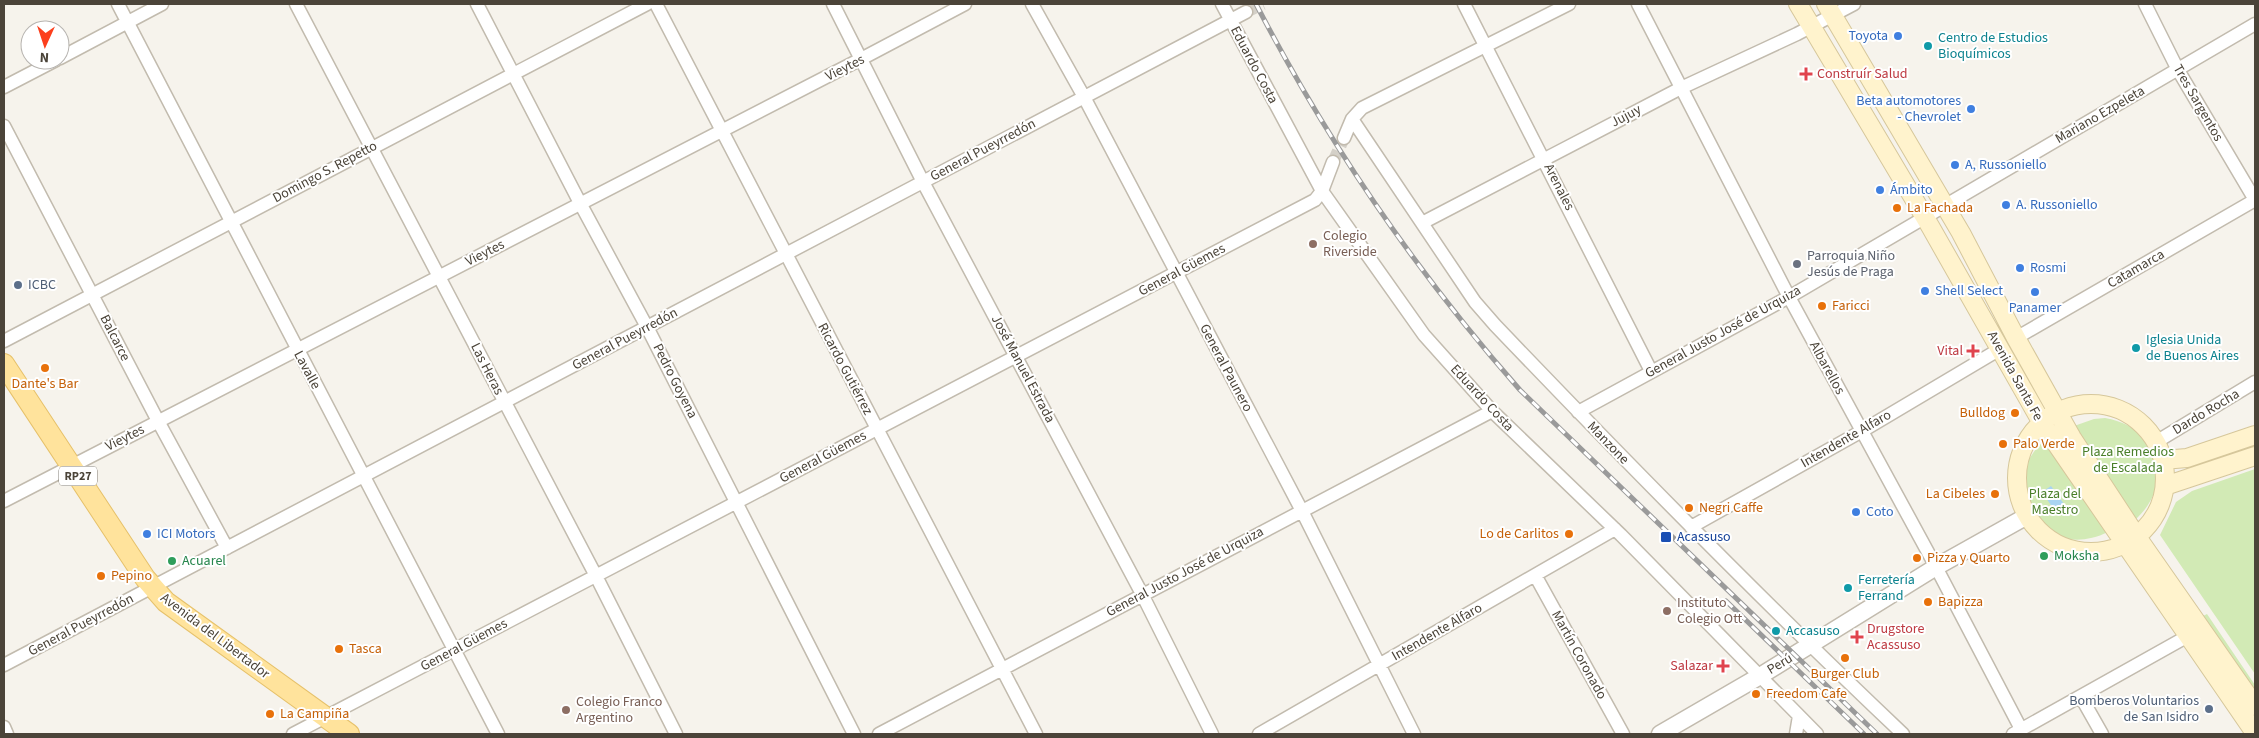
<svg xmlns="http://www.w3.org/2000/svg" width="2259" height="738" font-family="'Source Sans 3',sans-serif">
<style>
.green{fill:#d2eab5}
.water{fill:#a9d4f2}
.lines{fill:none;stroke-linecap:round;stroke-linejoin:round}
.minor-tunnel{stroke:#d4d0c8;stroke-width:12;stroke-dasharray:12 6;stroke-linecap:butt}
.minor-casing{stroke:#c2bbae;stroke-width:15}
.tertiary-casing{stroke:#c2bbae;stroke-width:19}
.secondary-casing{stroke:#d6c79b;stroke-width:20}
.primary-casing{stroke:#e6c16a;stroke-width:22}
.minor{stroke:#fff;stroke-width:12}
.tertiary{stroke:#fff;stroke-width:16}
.secondary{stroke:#fff3cd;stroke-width:18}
.primary{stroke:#ffe39c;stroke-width:20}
.rail-casing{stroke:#9a9a9a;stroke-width:5}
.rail{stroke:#fff;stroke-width:3;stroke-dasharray:9;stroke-linecap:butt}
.shop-dot{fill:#3f7fe0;stroke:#fff;stroke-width:2}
.culture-dot{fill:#0f9aa8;stroke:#fff;stroke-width:2}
.health-dot{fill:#e0444e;stroke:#fff;stroke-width:2}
.food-dot{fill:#e8710a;stroke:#fff;stroke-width:2}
.education-dot{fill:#8d6e63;stroke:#fff;stroke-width:2}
.worship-dot{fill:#6b7280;stroke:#fff;stroke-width:2}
.service-dot{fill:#5c6f8a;stroke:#fff;stroke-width:2}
.transit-dot{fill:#1a4fb4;stroke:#fff;stroke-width:2}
.leisure-dot{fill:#2e9e5b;stroke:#fff;stroke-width:2}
.labels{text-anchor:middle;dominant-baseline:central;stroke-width:4;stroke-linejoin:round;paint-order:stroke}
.shield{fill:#fff;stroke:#817c74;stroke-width:1}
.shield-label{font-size:12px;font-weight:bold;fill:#4b4439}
.shop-label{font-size:14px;fill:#366cbe;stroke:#fff;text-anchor:start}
.culture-label{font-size:14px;fill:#0d838f;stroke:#fff;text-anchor:start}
.street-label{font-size:14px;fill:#4b4439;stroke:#fff}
.health-label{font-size:14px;fill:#be3a42;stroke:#fff;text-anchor:start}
.food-label{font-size:14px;fill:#c56008;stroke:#fff;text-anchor:start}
.education-label{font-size:14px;fill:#785e54;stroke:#fff;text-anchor:start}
.worship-label{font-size:14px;fill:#5b616d;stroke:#fff;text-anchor:start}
.service-label{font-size:14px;fill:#4e5e75;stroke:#fff;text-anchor:start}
.park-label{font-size:14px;fill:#4a7f2a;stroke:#fff}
.transit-label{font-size:14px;fill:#164399;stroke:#fff;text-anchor:start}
.leisure-label{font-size:14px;fill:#27864d;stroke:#fff;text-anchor:start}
</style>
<rect width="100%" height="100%" fill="#f6f3ec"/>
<path class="green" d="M2105 418C2160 427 2176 483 2135 520L2074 426 2094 419Z
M2045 440 2108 532C2043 564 1990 488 2045 440Z
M2255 469V674L2160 535 2176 502 2192 491Z
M2207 614 2255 685V692L2203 616Z"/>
<path class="water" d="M2051 486 2064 504 2055 511 2042 492Z"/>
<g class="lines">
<path class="minor-tunnel" d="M1246 12 1263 4
M1333 162 1344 138"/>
<g class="minor-casing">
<path id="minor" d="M118 4 498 734
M296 4 596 576 676 734
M477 4 580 203 647 327 854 734
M656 4 1036 734
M833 4 923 182 1142 594 1212 734
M1032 4 1084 97 1302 511 1414 734
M1222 4 1322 191 1424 335 1492 411 1621 535 1817 734
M1464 4 1651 371
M1638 4 1789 297 1936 567 2021 729
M2145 4 2178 70 2255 200
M60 58 162 4
M4 87 56 60
M1352 119 1475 302 1495 325C1628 464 1763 602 1903 734
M4 126 158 421 227 548
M1344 138 1352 119 1362 108 1569 4
M1422 223 1681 88 1797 34 1854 4
M2016 338 2255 200
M4 341 647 4
M1578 412 1789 297 2255 24
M2156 442 2255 382
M4 501 861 59 965 4
M1691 527 1862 431 2000 349
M1535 575 1623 734
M4 665 1246 12
M2081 697 2102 734
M4 727 7 734
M293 734 1315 200 1322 191 1333 162
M879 734 1492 411
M1259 734 1615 529
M1796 734 1799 716
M2013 734 2188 636"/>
</g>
<g class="tertiary-casing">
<path id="tertiary" d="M1660 734 1760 676 1936 567 2027 516"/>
</g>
<g class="secondary-casing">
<path id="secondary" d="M1798 4 1930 226 2042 423 2255 733
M1826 4 1961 233 2016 338 2072 438 2137 537 2255 706
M2017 478a74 74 0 1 1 148 0a74 74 0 1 1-148 0Z
M2163 460 2187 458 2255 435
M2165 486 2255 456"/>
</g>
<g class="primary-casing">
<path id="primary" d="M4 364 145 578 166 602 349 734"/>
</g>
<use href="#minor" class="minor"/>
<use href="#tertiary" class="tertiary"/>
<use href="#secondary" class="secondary"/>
<use href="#primary" class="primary"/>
<g class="rail-casing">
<path id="rail" d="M1256 4C1328 143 1416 272 1520 390L1877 734
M1726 601 1864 734"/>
</g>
<use href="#rail" class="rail"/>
</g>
<g class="shop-dot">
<circle cx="1898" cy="36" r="5"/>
<circle cx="1971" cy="109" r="5"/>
<circle cx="1955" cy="165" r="5"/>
<circle cx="1880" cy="190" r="5"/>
<circle cx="2006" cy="205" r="5"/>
<circle cx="2020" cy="268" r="5"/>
<circle cx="1925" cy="291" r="5"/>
<circle cx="2035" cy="292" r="5"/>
<circle cx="1856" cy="512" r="5"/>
<circle cx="147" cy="534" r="5"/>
</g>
<g class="culture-dot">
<circle cx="1928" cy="46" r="5"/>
<circle cx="2136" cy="348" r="5"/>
<circle cx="1848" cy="588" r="5"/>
<circle cx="1776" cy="631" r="5"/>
</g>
<g class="health-dot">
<path d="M1803.5 66.5h5v5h5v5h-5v5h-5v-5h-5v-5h5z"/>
<path d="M1970.5 343.5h5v5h5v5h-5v5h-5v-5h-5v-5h5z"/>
<path d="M1854.5 629.5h5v5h5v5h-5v5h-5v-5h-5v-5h5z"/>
<path d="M1720.5 658.5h5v5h5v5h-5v5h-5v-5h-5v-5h5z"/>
</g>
<g class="food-dot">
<circle cx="1897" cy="208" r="5"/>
<circle cx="1822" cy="306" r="5"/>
<circle cx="45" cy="368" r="5"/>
<circle cx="2015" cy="413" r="5"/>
<circle cx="2003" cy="444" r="5"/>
<circle cx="1995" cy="494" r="5"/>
<circle cx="1689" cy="508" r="5"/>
<circle cx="1569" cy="534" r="5"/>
<circle cx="1917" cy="558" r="5"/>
<circle cx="101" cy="576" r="5"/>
<circle cx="1928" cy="602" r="5"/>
<circle cx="339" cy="649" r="5"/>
<circle cx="1845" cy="658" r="5"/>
<circle cx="1756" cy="694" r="5"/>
<circle cx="270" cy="714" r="5"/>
</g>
<g class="education-dot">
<circle cx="1313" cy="244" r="5"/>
<circle cx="1667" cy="611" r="5"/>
<circle cx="566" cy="710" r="5"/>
</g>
<circle class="worship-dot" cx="1797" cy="264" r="5"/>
<g class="service-dot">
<circle cx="18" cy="285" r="5"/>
<circle cx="2209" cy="709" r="5"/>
</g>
<rect class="transit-dot" x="1660" y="531" width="12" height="12" rx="2.5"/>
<g class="leisure-dot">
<circle cx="2044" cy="556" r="5"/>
<circle cx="172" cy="561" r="5"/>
</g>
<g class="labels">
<rect class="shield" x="59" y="466.5" width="38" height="19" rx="4"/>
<g class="shield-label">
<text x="78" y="476">RP27</text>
</g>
<g class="shop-label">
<text x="1888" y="36" text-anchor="end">Toyota</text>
<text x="1961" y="101" text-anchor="end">Beta automotores<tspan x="1961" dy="16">- Chevrolet</tspan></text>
<text x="1965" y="165">A, Russoniello</text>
<text x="1890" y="190">Ámbito</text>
<text x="2016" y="205">A. Russoniello</text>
<text x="2030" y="268">Rosmi</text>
<text x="1935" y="291">Shell Select</text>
<text x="2035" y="308" text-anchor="middle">Panamer</text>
<text x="1866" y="512">Coto</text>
<text x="157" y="534">ICI Motors</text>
</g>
<g class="culture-label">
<text x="1938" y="38">Centro de Estudios<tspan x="1938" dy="16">Bioquímicos</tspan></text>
<text x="2146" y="340">Iglesia Unida<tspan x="2146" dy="16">de Buenos Aires</tspan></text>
<text x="1858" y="580">Ferretería<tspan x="1858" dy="16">Ferrand</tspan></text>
<text x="1786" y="631">Accasuso</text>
</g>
<g class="street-label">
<text transform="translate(1254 65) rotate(62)">Eduardo Costa</text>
<text transform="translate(845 68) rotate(-27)">Vieytes</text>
<text transform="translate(2198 103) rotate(60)">Tres Sargentos</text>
<text transform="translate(2100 115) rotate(-30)">Mariano Ezpeleta</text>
<text transform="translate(1626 116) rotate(-28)">Jujuy</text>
<text transform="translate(983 150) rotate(-28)">General Pueyrredón</text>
<text transform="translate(325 172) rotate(-28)">Domingo S. Repetto</text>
<text transform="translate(1559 187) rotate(63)">Arenales</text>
<text transform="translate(485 253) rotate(-27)">Vieytes</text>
<text transform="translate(2136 269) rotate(-30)">Catamarca</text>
<text transform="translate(1182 270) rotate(-28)">General Güemes</text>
<text transform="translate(1723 332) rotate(-29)">General Justo José de Urquiza</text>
<text transform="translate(115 338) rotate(63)">Balcarce</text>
<text transform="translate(625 339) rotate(-28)">General Pueyrredón</text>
<text transform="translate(1226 368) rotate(62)">General Paunero</text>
<text transform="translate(1827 368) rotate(61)">Albarellos</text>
<text transform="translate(487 369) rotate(63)">Las Heras</text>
<text transform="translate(845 369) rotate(62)">Ricardo Gutiérrez</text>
<text transform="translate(1023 369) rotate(62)">José Manuel Estrada</text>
<text transform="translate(307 370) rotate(62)">Lavalle</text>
<text transform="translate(2015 376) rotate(61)">Avenida Santa Fe</text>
<text transform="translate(675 381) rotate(63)">Pedro Goyena</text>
<text transform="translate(1482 398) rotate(47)">Eduardo Costa</text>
<text transform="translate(2206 412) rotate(-31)">Dardo Rocha</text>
<text transform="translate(125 438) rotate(-27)">Vieytes</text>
<text transform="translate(1846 439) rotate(-30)">Intendente Alfaro</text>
<text transform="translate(1608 443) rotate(46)">Manzone</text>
<text transform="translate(823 457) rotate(-28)">General Güemes</text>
<text transform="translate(1185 572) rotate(-28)">General Justo José de Urquiza</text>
<text transform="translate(81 625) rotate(-28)">General Pueyrredón</text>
<text transform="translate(1437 632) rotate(-30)">Intendente Alfaro</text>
<text transform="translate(215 636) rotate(37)">Avenida del Libertador</text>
<text transform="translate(464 645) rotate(-28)">General Güemes</text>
<text transform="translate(1579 655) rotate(61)">Martín Coronado</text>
<text transform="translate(1780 664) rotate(-31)">Perú</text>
</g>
<g class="health-label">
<text x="1817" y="74">Construír Salud</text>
<text x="1963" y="351" text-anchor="end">Vital</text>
<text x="1867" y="629">Drugstore<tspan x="1867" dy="16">Acassuso</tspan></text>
<text x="1713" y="666" text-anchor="end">Salazar</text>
</g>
<g class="food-label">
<text x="1907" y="208">La Fachada</text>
<text x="1832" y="306">Faricci</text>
<text x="45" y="384" text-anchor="middle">Dante's Bar</text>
<text x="2005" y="413" text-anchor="end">Bulldog</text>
<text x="2013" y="444">Palo Verde</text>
<text x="1985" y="494" text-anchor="end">La Cibeles</text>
<text x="1699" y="508">Negri Caffe</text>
<text x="1559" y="534" text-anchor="end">Lo de Carlitos</text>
<text x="1927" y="558">Pizza y Quarto</text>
<text x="111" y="576">Pepino</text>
<text x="1938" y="602">Bapizza</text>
<text x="349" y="649">Tasca</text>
<text x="1845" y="674" text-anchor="middle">Burger Club</text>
<text x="1766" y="694">Freedom Cafe</text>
<text x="280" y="714">La Campiña</text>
</g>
<g class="education-label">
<text x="1323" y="236">Colegio<tspan x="1323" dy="16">Riverside</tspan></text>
<text x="1677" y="603">Instituto<tspan x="1677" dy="16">Colegio Ott</tspan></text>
<text x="576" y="702">Colegio Franco<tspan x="576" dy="16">Argentino</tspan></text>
</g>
<g class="worship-label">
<text x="1807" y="256">Parroquia Niño<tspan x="1807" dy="16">Jesús de Praga</tspan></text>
</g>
<g class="service-label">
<text x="28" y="285">ICBC</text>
<text x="2199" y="701" text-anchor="end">Bomberos Voluntarios<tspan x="2199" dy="16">de San Isidro</tspan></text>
</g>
<g class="park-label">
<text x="2128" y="452">Plaza Remedios<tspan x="2128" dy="16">de Escalada</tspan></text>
<text x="2055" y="494">Plaza del<tspan x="2055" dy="16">Maestro</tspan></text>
</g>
<g class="transit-label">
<text x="1677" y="537">Acassuso</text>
</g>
<g class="leisure-label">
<text x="2054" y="556">Moksha</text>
<text x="182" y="561">Acuarel</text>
</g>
</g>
<rect width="2259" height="738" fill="none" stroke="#4b4439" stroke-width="10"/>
<g transform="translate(45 45) rotate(183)"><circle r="24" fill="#ffffff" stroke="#b7b4b0"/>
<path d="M0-4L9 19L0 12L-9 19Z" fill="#fc3f1d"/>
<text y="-8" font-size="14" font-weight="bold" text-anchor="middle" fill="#4b4439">N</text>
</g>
</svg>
